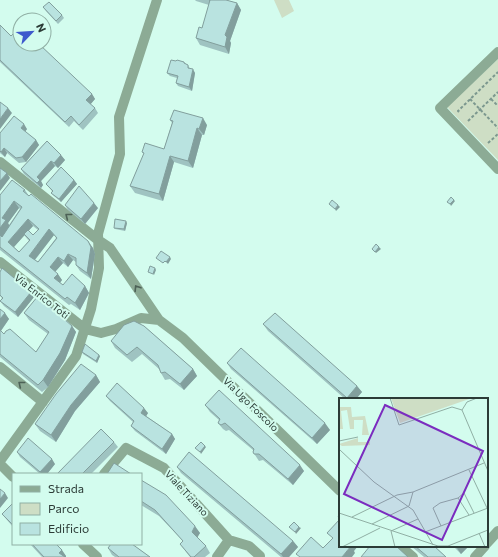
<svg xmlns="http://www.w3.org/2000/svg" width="498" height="557" font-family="Commissioner,sans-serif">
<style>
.green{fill:#cedec5}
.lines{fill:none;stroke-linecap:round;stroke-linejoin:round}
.path{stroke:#7c988f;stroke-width:2;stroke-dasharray:3 2;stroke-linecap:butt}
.minor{stroke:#8cab95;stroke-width:10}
.wall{fill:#9fc3c1;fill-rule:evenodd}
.shaded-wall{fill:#829f9d}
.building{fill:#b9e3e0;stroke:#829f9d;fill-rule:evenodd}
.oneway{stroke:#4d6257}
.labels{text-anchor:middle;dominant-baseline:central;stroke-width:4;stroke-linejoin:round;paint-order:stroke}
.street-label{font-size:10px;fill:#2b3b36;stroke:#d3fcee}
.inset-road{fill:none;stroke:#90afa4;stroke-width:1}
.view{fill:#7b2cbf;fill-opacity:0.15;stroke:#7b2cbf;stroke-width:2}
.inset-edge{fill:none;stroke:#2b3b36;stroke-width:2}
</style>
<rect width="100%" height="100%" fill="#d3fcee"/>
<path class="green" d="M274 0H289L294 11 282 18Z
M498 59V160L447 107Z"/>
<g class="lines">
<path class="path" d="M470 99 498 128
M491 99 498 106
M459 112 458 111 498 72
M468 121 498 92
M488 143 498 134"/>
<path class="minor" d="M498 52 440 108 498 169
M0 162 98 240 110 248 159 320 183 338 340 491
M0 262 85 329 101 333 116 329 141 318 159 320
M0 367 43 402
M0 461 76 356 91 309 99 268 98 234 120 154 119 117 157 0
M0 464 13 477
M104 474 126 448 164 468 229 540 217 557
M229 540 249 546 260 556 259 557
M487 543 498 531
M83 544 97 557
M400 546 413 557
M475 557 485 546"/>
</g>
<path class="wall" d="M195 0H226L237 3 241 10 230 41 231 43 229 54 200 45 196 38 202 28 209 5 196 1Z
M43 7 62 15 64 18 58 24 46 11Z
M0 25 11 36 92 94 95 99 90 104 95 108 98 113 83 130 74 121 69 127 0 62Z
M176 61 184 62 186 64 188 65 190 69 195 73 192 91 178 86 176 83 177 78 170 76 167 73Z
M170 120 207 125 204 135H202L193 168 174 162 163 201 135 193 130 186 144 154 142 152 164 149 172 123Z
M27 129 25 132 36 140 39 145 26 162 19 163 7 153 5 157 0 153V133Z
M47 141 65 160 58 168 55 166 41 181 43 185 41 188 24 174 21 169Z
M74 180 77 184 61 202 54 196 51 193 52 191 46 184Z
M25 190 29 196 93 248 95 254 91 279 80 271 76 265V262L73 260 68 267 63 263 55 272 62 280 60 283 63 285 85 286 89 293 80 310 71 304 69 305 0 250V195ZM19 208 20 209 9 225 8 223ZM33 226 38 230 33 235 28 231ZM24 235 29 241 19 252 14 247ZM54 235 56 238 38 262 35 260Z
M65 205 98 208 85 224 68 210Z
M127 223 125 231 115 229 114 228Z
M0 272 34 297 18 317 4 306 0 301 2 298 0 296Z
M0 309 9 319 1 331 4 334 36 352 48 334 29 320 24 313 72 326 76 332 65 360 48 387 42 392 0 357Z
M263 324 357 386 362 392 356 399H345L268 331Z
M144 326 193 369 197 376 184 390 170 379 165 380 161 373 159 369 142 354 132 362 115 348 111 341Z
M82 352 100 356 97 363 83 354Z
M227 363 330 430 317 444 231 369Z
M96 375 100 382 75 411 56 442 40 431 35 424Z
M106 396 148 413 146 416 172 434 175 439 166 454 135 431 131 426 133 422 110 401Z
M205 405 304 471 293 485 263 460 259 461 253 452V450L229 430 226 431 223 429 218 423 219 420 210 412Z
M114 442 118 447 91 474H57Z
M17 452 55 464 47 474H40L20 457Z
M177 467 293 541 298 547 289 557H281L181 473Z
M141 480 200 533 197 537 206 546 210 553 205 557H190L180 544 183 541 159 516 141 505Z
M13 503V527L7 520 2 514Z
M30 544H56L66 556V557H42Z
M109 544H132L150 557H115L112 555 108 548 110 545Z
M411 546H434L446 557H424Z
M453 546H469L461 554Z"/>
<path class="shaded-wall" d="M237 3 241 10 230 41 231 43 229 54 225 47V35Z
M193 69 195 73 192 91 189 87Z
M92 94 95 99 90 105 86 100Z
M8 108 12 113 0 129V119Z
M203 118 207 125 204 135 199 129Z
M24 124 27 129 24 133 21 128Z
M197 128 202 135 193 168 188 161Z
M36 140 39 145 26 162 22 157Z
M4 148 7 153 5 157 1 152Z
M61 155 65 160 58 168 54 163Z
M170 156 174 162 163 201 159 194Z
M51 161 55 166 41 181 43 185 41 188 37 183V177Z
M7 173 10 178 0 191V181Z
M74 180 77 184 61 202 59 199Z
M454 200 455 201 451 206 450 204Z
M14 201 19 208 8 223 10 227 1 239 0 238V228L2 218Z
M94 203 98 208 85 224 81 219Z
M338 205 340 207 336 211 335 209Z
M28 219 33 226 13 248 8 242Z
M126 221 127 223 125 231 124 229Z
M49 229 54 235 33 262 29 256Z
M88 241 93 248 95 254 91 279 87 273Z
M379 247 381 249 376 253 375 252Z
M68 254 73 260 68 267 64 261Z
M58 257 63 263 54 273 50 267Z
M170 257 171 259 168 264 166 262Z
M155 268 156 270 154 275 153 274Z
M58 274 62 280 59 284 54 278Z
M85 286 89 293 80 310 75 303Z
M31 292 34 297 18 317 15 312Z
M5 313 9 319 0 332V319Z
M72 326 76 332 65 360 48 387 43 380Z
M99 355 100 356 97 363 96 361Z
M193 369 197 376 184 390 180 384Z
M96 375 100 382 75 411 56 442 51 435 71 405Z
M357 386 362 392 356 399H348L347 398Z
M144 408 148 413 145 418 141 413Z
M325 423 330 430 317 444 312 438Z
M172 434 175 439 166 454 162 449Z
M205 446 206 447 201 454 200 452Z
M52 459 55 464 47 474H41L40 472Z
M300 465 304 471 293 485 288 479Z
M5 493 8 498 0 508V499Z
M195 526 200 533 197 538 192 532Z
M299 527 301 528 296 534 295 532Z
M293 541 298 547 289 557H283L281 554Z
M351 546H358L354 551 355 553 352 557H342Z
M458 546H469L461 554 457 548Z
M62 550 66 556V557H62L59 553Z"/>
<path class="building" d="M209 0H226L237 3 225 35 227 37 225 47 196 38 199 27 202 28 210 0Z
M49 2 62 15 56 21 43 7Z
M0 25 11 36 20 27V44H39L92 94 86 100 95 108 79 125 71 116 65 122 0 60Z
M171 60 176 61 177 60 184 62V63L188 65V68L193 69 189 87 176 83 178 76 167 73Z
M0 102 8 108 0 119Z
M174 110 203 118 199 129 197 128 188 161 170 156 159 194 130 186 144 153 142 152 145 143 164 149 173 121 170 120Z
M14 116 24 124 21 128 36 140 22 157 16 158 4 148 1 152 0 151V133Z
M47 141 61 155 54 163 51 161 37 177 40 180 37 183 21 169Z
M61 167 74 180 59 199 51 193 53 191 46 184Z
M0 168 7 173 0 181Z
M12 180 25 190 23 191 29 196 31 194 88 241 91 247 87 273 76 265V258L68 254 64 261 58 257 50 267 58 274 54 278 63 285 72 274 85 286 75 303 67 297 65 299 0 247V235L2 237 22 207 14 201 2 218 6 220 0 228V195ZM28 219 39 229 33 235 28 230 24 234 30 240 19 252 8 242ZM49 229 57 238 38 262 29 256Z
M79 186 94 203 81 219 65 205Z
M451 197 454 200 450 204 447 202Z
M332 200 338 205 335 209 329 204Z
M115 219 126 221 124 229 114 228Z
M376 244 379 247 375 252 372 249Z
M161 251 170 257 166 262 165 261 163 263 156 258Z
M150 266 155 268 153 274 148 272Z
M2 268 31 292 15 312 0 301 3 298 0 295V272Z
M38 296 72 326 60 353 43 380 38 385 0 354V330L4 334 6 331 10 329 36 352 49 332 24 313Z
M0 309 5 313 0 319Z
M275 313 357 386 347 398 263 324Z
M134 321 144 326 193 369 180 384 165 372 161 373 158 365 137 347 127 355 111 341 124 325Z
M85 344 99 355 96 361 82 352Z
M241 348 325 423 312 438 227 363Z
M81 364 96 375 71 405 51 435 35 424 56 394Z
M117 383 144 408 141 413 172 434 162 449 131 426 134 421 106 396Z
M219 390 300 465 288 479 259 454H254L253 452 254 449 225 423 221 425 218 423 220 419 205 405Z
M101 429 114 442 82 474H57Z
M28 438 52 459 40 472 17 452Z
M201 442 205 446 200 452 195 448Z
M189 452 293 541 281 554 177 467Z
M114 463 131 474H107Z
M141 480 166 495 195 526 192 532 206 546 194 557H191L180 544 183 541 155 510 141 501Z
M0 489 5 493 0 499Z
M13 503V525L2 514Z
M340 514V519L338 517Z
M340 519V546H351L342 557H300L296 554 311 537 323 548 333 538 327 533Z
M294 522 299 527 295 532 289 527Z
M32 544H56L62 550 59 553 65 557H44Z
M111 544H132L150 557H119L108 548Z
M370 546H396L408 557H361Z
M415 546H434L446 557H428Z"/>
<defs><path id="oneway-chevron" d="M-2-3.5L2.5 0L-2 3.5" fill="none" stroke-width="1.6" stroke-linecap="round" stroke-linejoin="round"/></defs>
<g class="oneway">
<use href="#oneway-chevron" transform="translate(68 216) rotate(-142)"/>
<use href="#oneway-chevron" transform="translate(137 288) rotate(-122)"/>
<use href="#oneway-chevron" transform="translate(21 384) rotate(-141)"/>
</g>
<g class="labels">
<g class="street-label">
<text transform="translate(42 296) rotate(38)">Via Enrico Toti</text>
<text transform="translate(251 404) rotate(44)">Via Ugo Foscolo</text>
<text transform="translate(187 493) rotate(47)">Viale Tiziano</text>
</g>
</g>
<g transform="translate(339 398)">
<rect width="149" height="149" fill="#d3fcee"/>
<path d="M52 0H133L61 25ZM0 9H12L13 19 26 18 30 37H23L24 22H15V31H11L8 12 2 13 4 31H1ZM19 40V44H31V47L3 48 0 46Z" fill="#cedec5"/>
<path class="inset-road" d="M51 0 60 27 113 9 123 12M123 12 149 73M123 12 128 4 138 0M0 43 19 39M1 52 35 84 74 112 94 147M130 72 148 110M119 100 125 95 135 115M0 115 99 148H109L149 132M13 119 58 97 74 94 145 65M33 126 70 108 74 94M102 128 94 110 101 105 119 100 130 117M52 133 79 121M52 133 56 149M86 134 149 110M140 135 146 149M3 149 41 130"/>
<path class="view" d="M46 7 144 53 103 142 5 96Z"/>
<rect width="149" height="149" class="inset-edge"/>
</g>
<rect x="12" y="473" width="130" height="72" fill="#d3fcee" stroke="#90afa4"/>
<rect x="20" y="486" width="20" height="6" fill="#8cab95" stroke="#90afa4"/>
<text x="48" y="493" font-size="12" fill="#2b3b36">Strada</text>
<rect x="20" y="503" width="20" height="12" fill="#cedec5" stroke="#90afa4"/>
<text x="48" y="513" font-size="12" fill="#2b3b36">Parco</text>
<rect x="20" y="523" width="20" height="12" fill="#b9e3e0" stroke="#90afa4"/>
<text x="48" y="533" font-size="12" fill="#2b3b36">Edificio</text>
<g transform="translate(32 32) rotate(65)"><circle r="19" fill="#d3fcee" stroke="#90afa4"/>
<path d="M0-3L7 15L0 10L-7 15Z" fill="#3e59cc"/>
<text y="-6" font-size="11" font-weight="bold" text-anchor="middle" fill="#2b3b36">N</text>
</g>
</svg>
